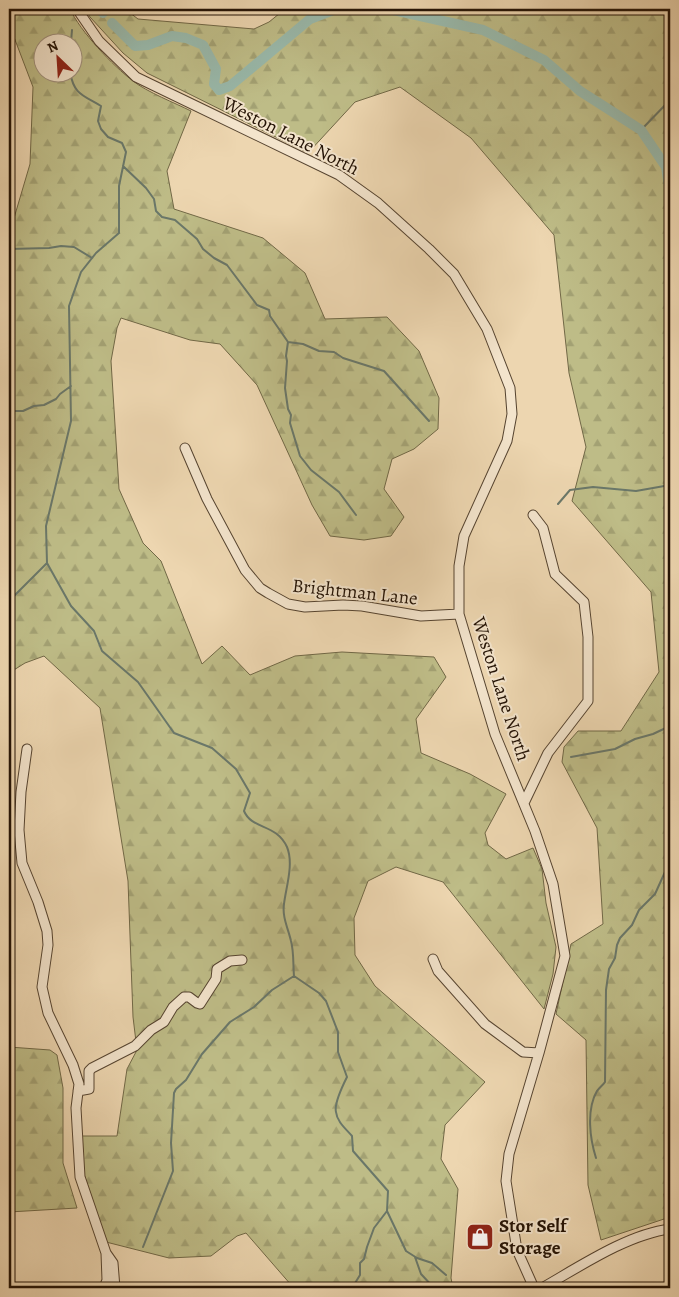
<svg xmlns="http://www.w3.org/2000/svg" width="679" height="1297" font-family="Alegreya,serif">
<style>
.forest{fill:url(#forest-firs);stroke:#716846;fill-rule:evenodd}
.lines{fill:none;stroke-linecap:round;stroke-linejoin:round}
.stream{stroke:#6a7769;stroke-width:2}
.river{stroke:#99b9ab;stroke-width:10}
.minor-casing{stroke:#564430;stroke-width:11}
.minor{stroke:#f3e4cc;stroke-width:9}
.labels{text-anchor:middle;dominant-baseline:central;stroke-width:4;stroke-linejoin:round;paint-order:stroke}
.street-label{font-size:19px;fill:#241305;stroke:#f3e4cc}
.poi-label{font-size:19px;font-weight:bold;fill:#241305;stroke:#f3e4cc;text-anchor:start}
</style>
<defs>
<pattern id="forest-firs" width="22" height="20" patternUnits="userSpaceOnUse" patternTransform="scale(1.25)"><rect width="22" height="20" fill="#bebc87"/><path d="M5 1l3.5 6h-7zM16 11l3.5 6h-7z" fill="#a3a173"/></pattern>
</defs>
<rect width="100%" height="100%" fill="#edd6b0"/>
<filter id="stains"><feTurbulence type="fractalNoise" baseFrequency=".004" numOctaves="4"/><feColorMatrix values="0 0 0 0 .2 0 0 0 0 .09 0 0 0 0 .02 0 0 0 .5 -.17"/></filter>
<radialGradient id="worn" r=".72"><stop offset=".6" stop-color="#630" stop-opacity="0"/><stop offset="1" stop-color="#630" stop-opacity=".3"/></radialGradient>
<path class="forest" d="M9 9H70C80 31 113 66 133 81 147 92 175 103 191 111L167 171 174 209 263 238 305 273 325 319 387 317 419 351 439 398 438 429 414 449 392 459 384 489 404 517 391 536 364 540 330 536 312 505 257 385 220 344 190 340 121 318 117 328 111 361 119 489 143 543 161 561 202 664 222 646 250 675 295 656 342 652 434 657 446 677 416 719 421 753 470 774 506 794 485 833 488 845 506 859 533 848 542 869 546 903 556 947 553 974 544 1009 443 882 396 867 368 881 354 918 355 955 375 986 485 1082 445 1125 441 1159 458 1189 451 1278 453 1288H292V1286L246 1233 237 1236 211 1256 169 1258 106 1242 84 1174 82 1136H117L127 1069 137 1050 133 1017 128 881 100 708 44 656 25 663 9 673V235L30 164 33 87 9 24ZM42 42H72V72H42Z
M85 9H125L138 19 254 29 269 22 285 9H670V1185L664 1194 667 1218 601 1240 588 1185 586 1040 556 1014 571 944 603 924 597 828 562 762 564 747 578 731H621L659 672 651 592 572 501 586 447 569 373 554 235 471 138 400 87 355 102 308 153 147 73 123 53 90 17Z
M9 1047 50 1050 57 1055 63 1088V1163L77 1208 9 1212Z"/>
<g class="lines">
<path class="stream" d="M71 42 72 30
M641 130 670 100
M123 166 146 188 154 199 156 211 162 217 175 220 197 239 203 249 214 258 227 265 257 305 269 310 270 316 288 342 303 344 319 351 334 352 343 358 384 371 429 421
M9 249 49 248 61 246 74 247 92 258
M288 342 286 356 287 361 285 388 288 409 291 415 290 423 300 456 311 470 339 492 356 515
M9 411H23L34 406 44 405 56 399 60 394 71 386
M558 504 570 490 593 487 636 491 670 485
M47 563 71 606 94 631 102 651 138 682 174 733 212 748 236 769 250 793 244 811C252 830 276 823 287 847 294 864 286 887 284 904 282 917 288 928 291 941 294 952 293 965 294 976L272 990 254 1007 230 1022 202 1054 186 1080 176 1089 174 1093 171 1143 173 1171 143 1247
M9 601 47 563 46 526 71 421 69 306 81 272 96 253 119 233V186L126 152 122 143 108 137 101 129 98 121 101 106C83 95 74 95 70 72
M571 757 615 749 635 739 653 734 670 726
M294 976 319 993 326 1001 338 1032V1052L347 1077C343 1085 334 1104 336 1112 337 1122 346 1129 352 1136L353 1151 388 1191 387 1211 374 1228 367 1247 364 1259 360 1263V1275L352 1288
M596 1158C590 1139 586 1110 597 1091 599 1088 603 1085 605 1082L606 990 609 969 615 958 617 945 620 938 632 925 639 910 655 894 670 861
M387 1211 406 1251 417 1258 432 1263 446 1275
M415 1257 421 1274 434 1288"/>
<path class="river" d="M100 9 103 13
M389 9 483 30 544 60 580 91 641 130 666 167 670 192
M112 23 135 46 148 45 172 36 186 38 203 45 216 69 214 84 219 90 230 86 310 19 336 9
M670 211V254"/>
<g class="minor-casing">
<path id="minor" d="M77 9 99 41 136 77 339 175 378 203 429 249 454 274 487 329 510 388 512 414 507 441 464 536 459 566V614L495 734 535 831 553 884 565 956 539 1053 509 1154 506 1181 517 1250 534 1288
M185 448 207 499 245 570 260 588 268 593 288 604 305 607 343 605 362 606 421 616 459 614
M27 749 21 792 19 830 22 863 38 902 47 931 48 945 42 987 48 1013 73 1065 79 1084 76 1108 80 1177 106 1253 113 1263 115 1288
M524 803 548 753 588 701V637L584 602 555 574 543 528 533 515
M433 959 438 971 485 1024 523 1052 539 1053
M78 1091 89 1089V1071L92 1068 135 1046 151 1030 164 1022 173 1007 184 997H189L197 1003 200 1004 216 979 217 969 230 961 242 960
M104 1288 107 1280 106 1253
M542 1288C579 1267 628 1234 670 1229"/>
</g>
<use href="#minor" class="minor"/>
</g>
<defs>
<g id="shop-square" transform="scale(1.4375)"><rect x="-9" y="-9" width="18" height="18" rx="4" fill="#8f2418" stroke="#f3e4cc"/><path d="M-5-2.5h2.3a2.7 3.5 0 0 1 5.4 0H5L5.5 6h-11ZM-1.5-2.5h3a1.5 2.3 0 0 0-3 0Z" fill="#fff"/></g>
</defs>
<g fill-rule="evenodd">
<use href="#shop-square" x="480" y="1237"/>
</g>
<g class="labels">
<g class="street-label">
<text transform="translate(291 136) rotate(27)">Weston Lane North</text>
<text transform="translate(355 592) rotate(6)">Brightman Lane</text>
<text transform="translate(501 689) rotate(72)">Weston Lane North</text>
</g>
<g class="poi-label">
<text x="499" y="1226">Stor Self<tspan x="499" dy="22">Storage</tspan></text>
</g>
</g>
<rect width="679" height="1297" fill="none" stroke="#edd6b0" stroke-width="30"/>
<rect x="10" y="10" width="659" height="1277" fill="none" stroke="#241305" stroke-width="2.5"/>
<rect x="15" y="15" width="649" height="1267" fill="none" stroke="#241305"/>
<g transform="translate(58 58) rotate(335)"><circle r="24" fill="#f3e4cc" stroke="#a0907c"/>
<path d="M0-4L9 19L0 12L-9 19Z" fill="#8f2418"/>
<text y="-8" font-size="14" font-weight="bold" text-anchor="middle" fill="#241305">N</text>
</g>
<rect width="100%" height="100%" filter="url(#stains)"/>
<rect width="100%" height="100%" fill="url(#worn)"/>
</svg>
